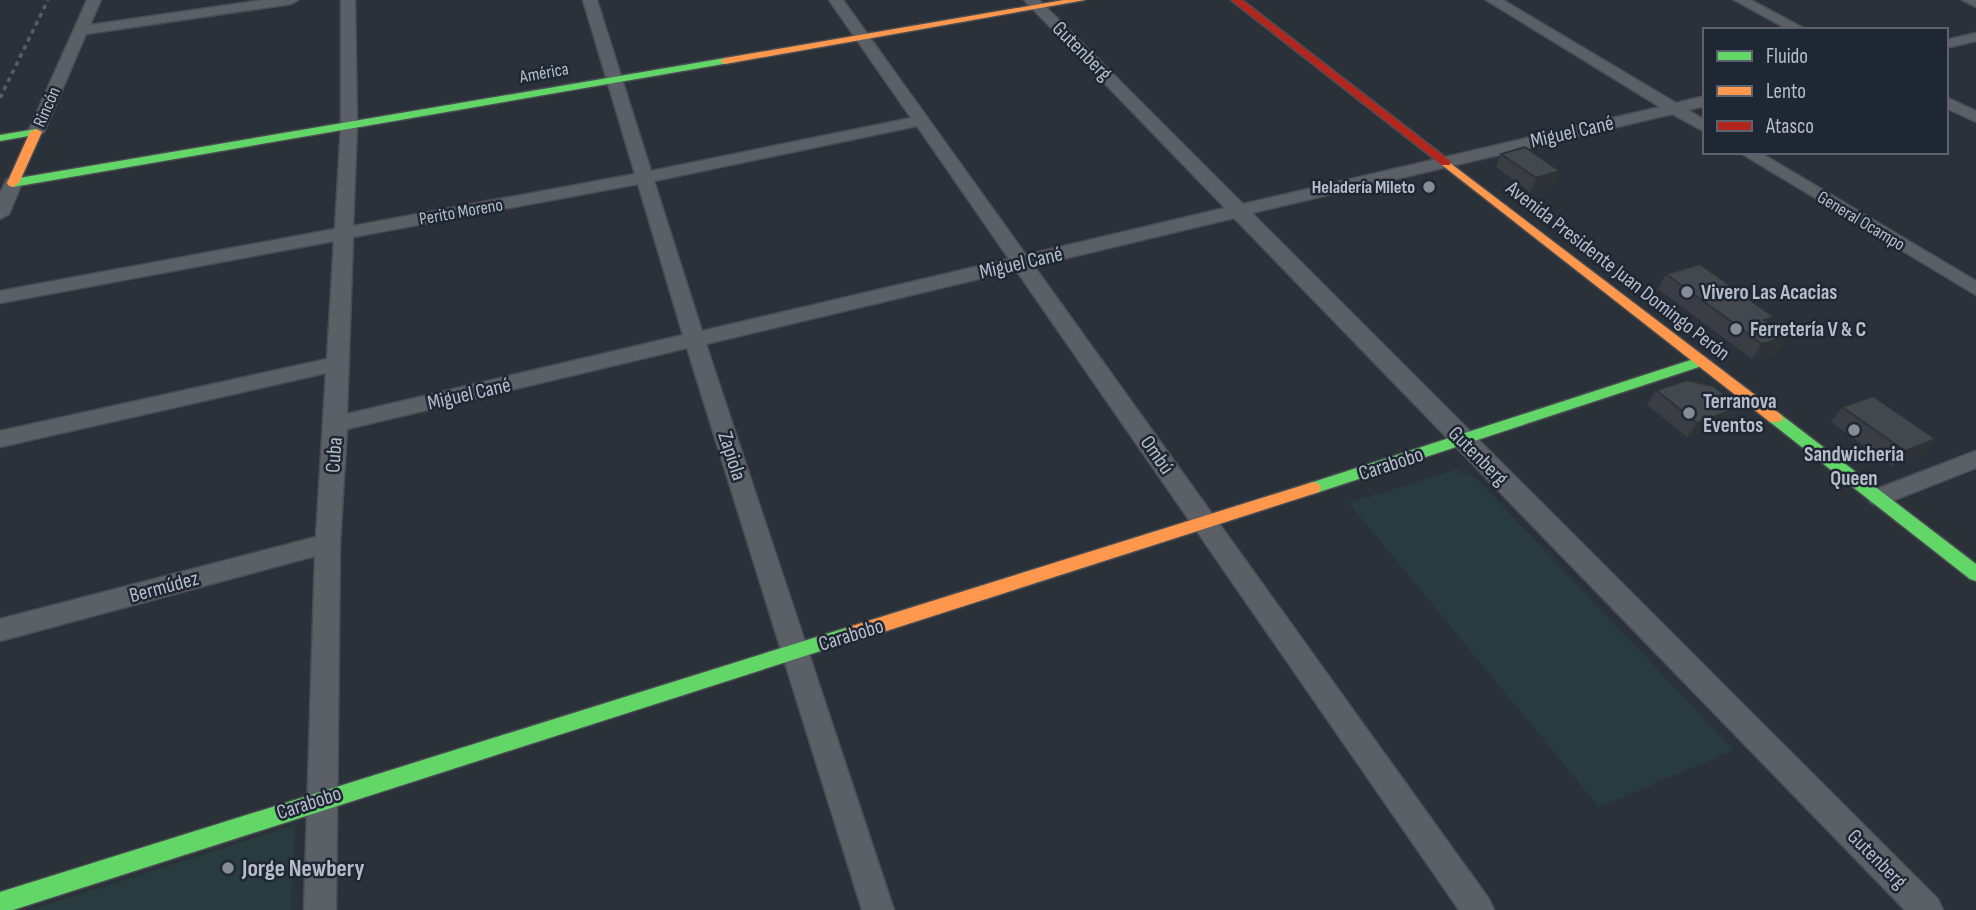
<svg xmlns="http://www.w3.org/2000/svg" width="1976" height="910" font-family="'Sofia Sans Condensed',sans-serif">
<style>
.green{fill:#283b3e}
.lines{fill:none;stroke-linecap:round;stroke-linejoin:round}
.street-casing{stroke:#494d53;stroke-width:3}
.fast-casing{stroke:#494d53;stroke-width:3}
.slow-casing{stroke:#494d53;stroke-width:3}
.jam-casing{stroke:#494d53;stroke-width:3}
.street{fill:#5b5f66;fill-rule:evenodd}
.fast{fill:#63d668;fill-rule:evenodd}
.slow{fill:#ff974d;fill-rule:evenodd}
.jam{fill:#b3261e;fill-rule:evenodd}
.rail{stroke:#595e64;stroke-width:3.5;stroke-dasharray:4.5 4.5;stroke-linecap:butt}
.wall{fill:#3a3e44}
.shaded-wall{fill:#2f3237}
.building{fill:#43484f;stroke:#2f3237;stroke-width:2}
.poi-dot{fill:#858c96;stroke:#1e2733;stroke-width:2.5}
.labels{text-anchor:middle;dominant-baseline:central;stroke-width:5;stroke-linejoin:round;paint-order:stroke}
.far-street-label{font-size:18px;fill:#b6bdc9;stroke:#1e2733}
.far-poi-label{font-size:18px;font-weight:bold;fill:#b6bdc9;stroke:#1e2733;text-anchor:end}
.street-label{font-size:21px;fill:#b6bdc9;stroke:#1e2733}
.poi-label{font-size:21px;font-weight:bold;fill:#b6bdc9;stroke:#1e2733;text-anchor:start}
.near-poi-label{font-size:24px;font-weight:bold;fill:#b6bdc9;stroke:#1e2733;text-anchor:start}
</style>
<rect width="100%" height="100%" fill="#2b3138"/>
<path class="green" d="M1455 470 1475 477 1734 750 1599 807 1349 503Z
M295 825 291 910H31Z"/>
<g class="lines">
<g class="street-casing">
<path id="street" d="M87 0H101L90 25 263 0H298L291 4 86 34 44 132 36 137 30 135 28 132Z
M341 0H355L357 125 353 226 635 174 583 0H597L651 171 911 118 829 0H843L1026 255 1225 208 1024 0H1039L1243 204 1660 107 1486 0H1503L1676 103 1705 96V106L1688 110 1705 120V132L1672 114 1252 213 1938 899 1943 910H1905L1234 218 1034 266 1489 899 1494 910H1459L1016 270 706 344 894 910H862L687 348 347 429 340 543 336 910H304L315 556 0 641V619L316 537 326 373 0 447V431L327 359 334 241 0 303V291L335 229 341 125ZM917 126 1009 259 702 331 654 181ZM638 184 683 335 347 414 353 237Z
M1734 0H1751L1807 30H1789Z
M1962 0H1976V7Z
M1976 33V41L1946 48V40Z
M1946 97 1976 111V122L1946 108Z
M1739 152H1759L1976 281V295Z
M13 178 22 183 9 214 0 219V193L7 179Z
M1976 451V468L1879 506 1871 503 1867 497 1871 491Z"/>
</g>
<g class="fast-casing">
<path id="fast" d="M725 58 729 59V63L13 187 7 183 13 179Z
M36 129 42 132 40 134 0 141V135Z
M1700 357 1705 359 1707 362 1705 365 1313 494 1307 492 1305 488 1307 484Z
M1775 413 1780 414 1976 564V581L1970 579 1770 422 1767 418Z
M852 626 858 629 861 634 858 639 13 910H0V892Z"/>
</g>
<g class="slow-casing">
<path id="slow" d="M1064 0H1085L725 64 720 61 725 58Z
M36 129 42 132 19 183 13 187 9 186 7 183 30 132Z
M1446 160 1780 414 1783 418 1780 422H1770L1442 165V161Z
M1313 482 1319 484 1321 488 1319 492 852 642 846 639 843 634 846 629 852 626Z"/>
</g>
<g class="jam-casing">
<path id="jam" d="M1231 0H1242L1450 161V165H1442Z"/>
</g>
<use href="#street" class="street"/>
<use href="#fast" class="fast"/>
<use href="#slow" class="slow"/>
<use href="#jam" class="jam"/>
<path class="rail" d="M0 98 48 0"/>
</g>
<path class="wall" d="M1501 154 1560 171 1554 185 1530 192 1496 167Z
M1666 274 1770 323 1778 351 1752 359 1658 289Z
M1656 390 1731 422 1687 437 1647 405Z
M1842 407 1936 439 1922 454 1892 466 1831 422Z"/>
<path class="shaded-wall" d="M1560 171 1554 185 1530 192 1536 178Z
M1774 317 1764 331V320Z
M1788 336 1778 351 1752 359 1762 344Z
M1741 407 1731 422 1687 437 1697 423Z
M1936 439 1922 454 1892 466 1905 451Z"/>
<path class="building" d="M1525 147 1560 171 1536 178 1501 154Z
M1700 264 1774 317 1764 320 1788 336 1762 344 1666 274Z
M1687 380 1713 386 1741 407 1697 423 1656 390Z
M1873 396 1936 439 1905 451 1842 407Z"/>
<g class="poi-dot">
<circle cx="1429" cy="187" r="7"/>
<circle cx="1687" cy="292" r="7"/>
<circle cx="1736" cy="329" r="7"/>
<circle cx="1689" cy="413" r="7"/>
<circle cx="1854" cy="430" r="7"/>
<circle cx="228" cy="868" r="7"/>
</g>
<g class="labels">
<g class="far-street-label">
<text transform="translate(544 73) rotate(-10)">América</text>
<text transform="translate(47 107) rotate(-66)">Rincón</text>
<text transform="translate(461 212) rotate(-10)">Perito Moreno</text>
<text transform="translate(1861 221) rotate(31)">General Ocampo</text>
</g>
<g class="far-poi-label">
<text x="1415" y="187">Heladería Mileto</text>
</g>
<g class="street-label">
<text transform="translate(1082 51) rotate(45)">Gutenberg</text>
<text transform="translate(1572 132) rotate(-13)">Miguel Cané</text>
<text transform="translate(1021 263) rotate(-13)">Miguel Cané</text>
<text transform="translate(1618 271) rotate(38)">Avenida Presidente Juan Domingo Perón</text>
<text transform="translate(469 394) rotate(-13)">Miguel Cané</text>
<text transform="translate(334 455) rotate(-86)">Cuba</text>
<text transform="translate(1157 455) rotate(55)">Ombú</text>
<text transform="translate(732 456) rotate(72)">Zapiola</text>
<text transform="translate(1478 456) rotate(45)">Gutenberg</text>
<text transform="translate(1391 464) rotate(-18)">Carabobo</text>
<text transform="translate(164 587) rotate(-15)">Bermúdez</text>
<text transform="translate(851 635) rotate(-17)">Carabobo</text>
<text transform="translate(309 803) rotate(-18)">Carabobo</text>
<text transform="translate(1877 859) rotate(45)">Gutenberg</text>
</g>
<g class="poi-label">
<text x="1701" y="292">Vivero Las Acacias</text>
<text x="1750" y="329">Ferretería V &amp; C</text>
<text x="1703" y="401">Terranova<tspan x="1703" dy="24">Eventos</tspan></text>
<text x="1854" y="454" text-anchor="middle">Sandwicheria<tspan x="1854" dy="24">Queen</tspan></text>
</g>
<g class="near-poi-label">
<text x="242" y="868">Jorge Newbery</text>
</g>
</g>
<rect x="1703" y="28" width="245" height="126" fill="#1e2733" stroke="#5b636f" stroke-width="2"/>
<rect x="1717" y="51" width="35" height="10" fill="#63d668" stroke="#5b636f" stroke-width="2"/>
<text x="1766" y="63" font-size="21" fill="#b6bdc9">Fluido</text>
<rect x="1717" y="86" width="35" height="10" fill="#ff974d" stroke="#5b636f" stroke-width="2"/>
<text x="1766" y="98" font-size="21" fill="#b6bdc9">Lento</text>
<rect x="1717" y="121" width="35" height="10" fill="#b3261e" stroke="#5b636f" stroke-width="2"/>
<text x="1766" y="133" font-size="21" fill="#b6bdc9">Atasco</text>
</svg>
